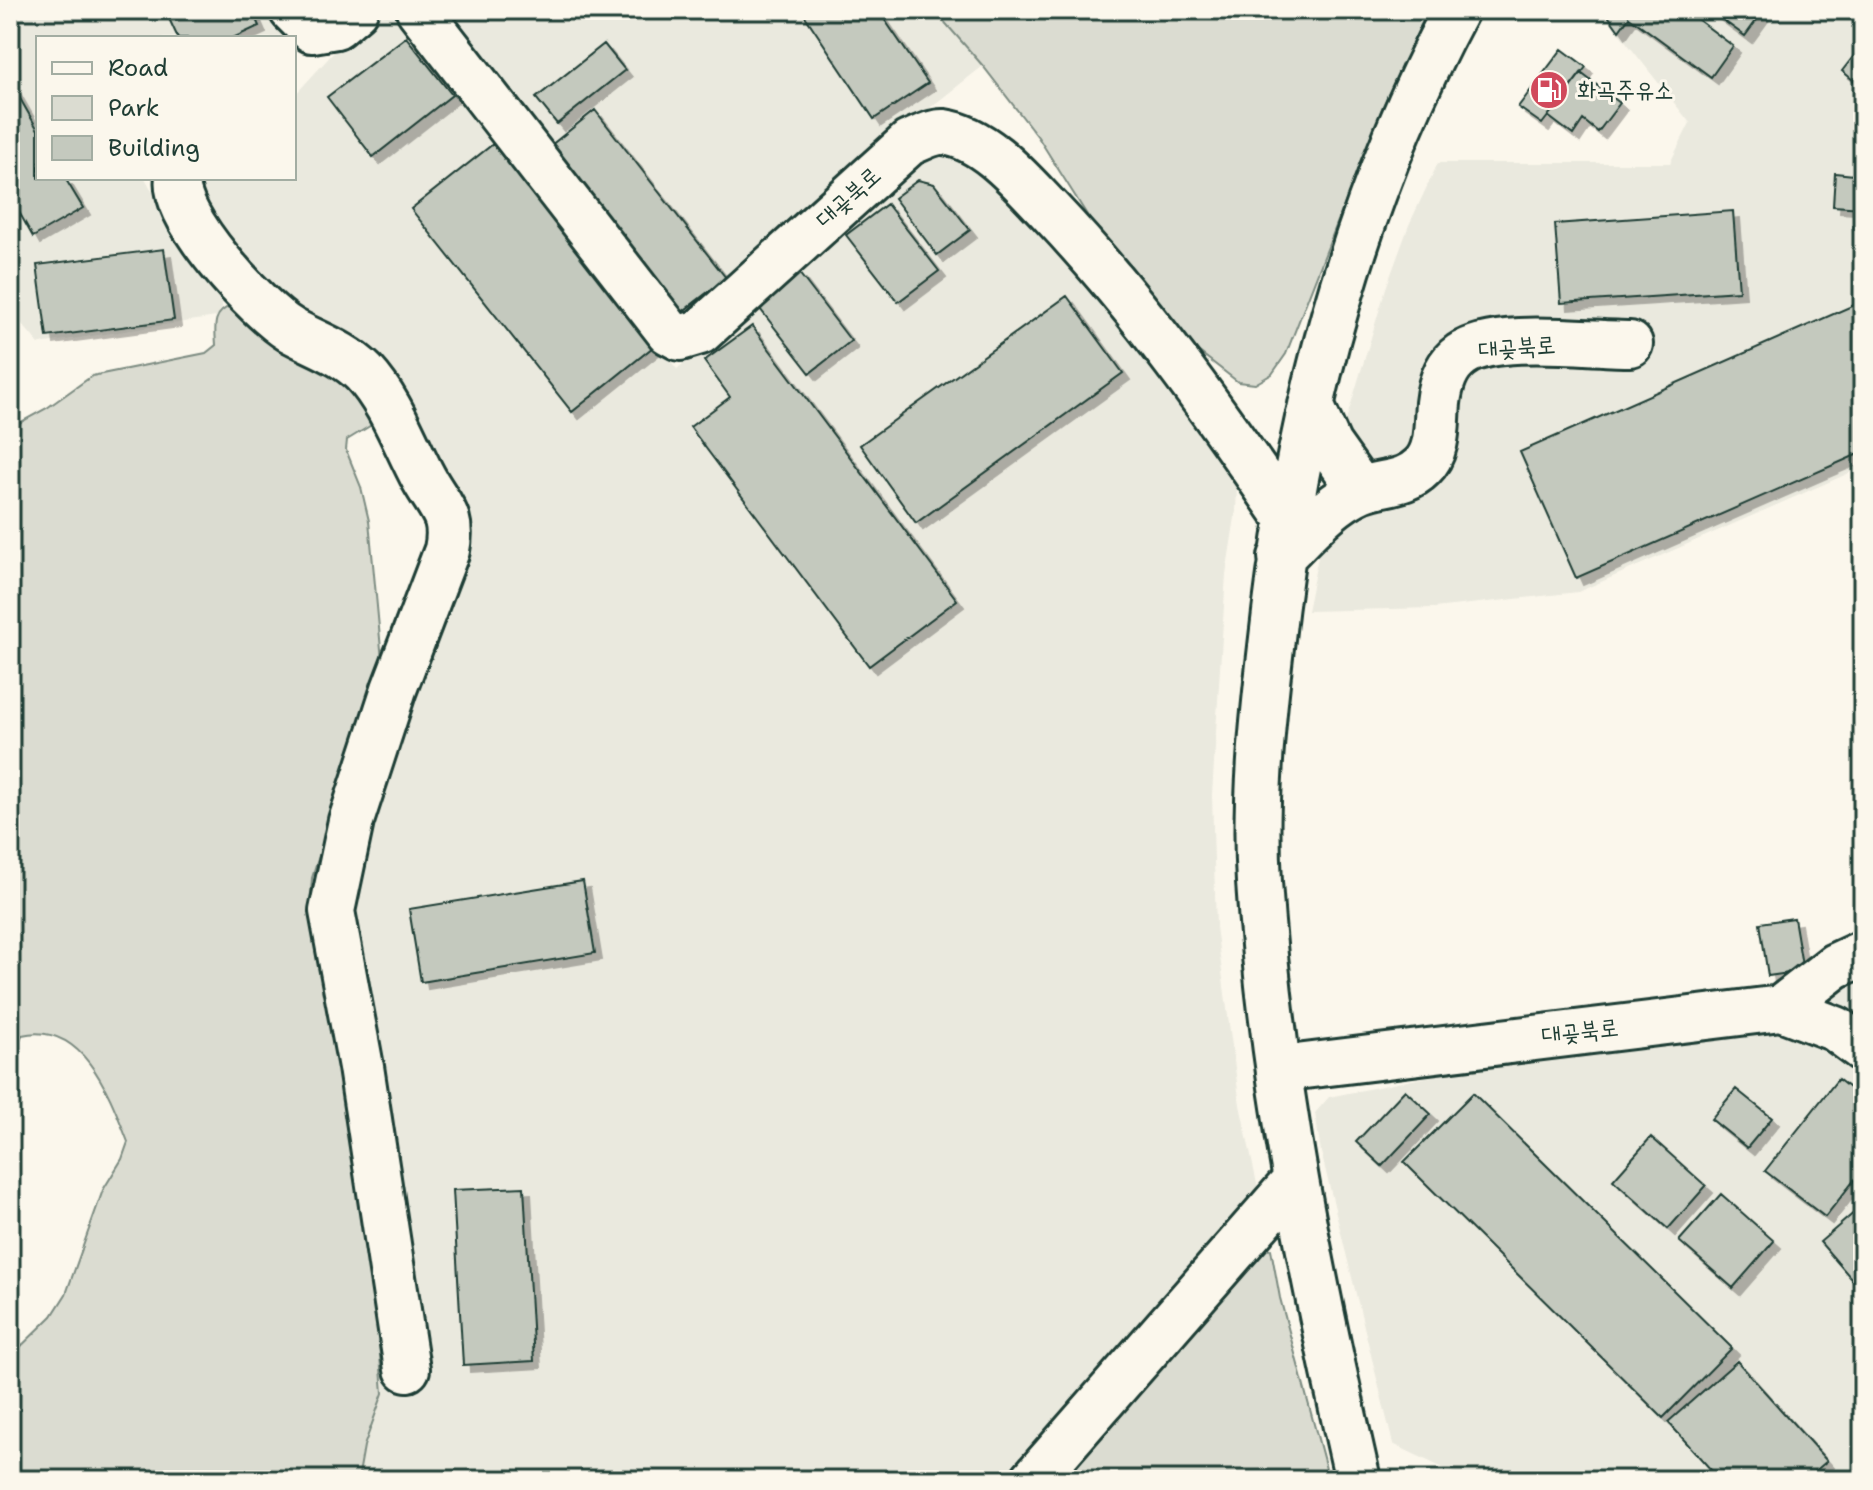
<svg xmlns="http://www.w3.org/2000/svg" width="1873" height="1490" font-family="'Shantell Sans','Poor Story',sans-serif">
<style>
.built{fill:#eae9de}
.green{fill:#dbdcd1;stroke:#7d8c82;stroke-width:2}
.building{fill:#c4c9be;stroke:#1f3d34;stroke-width:2;filter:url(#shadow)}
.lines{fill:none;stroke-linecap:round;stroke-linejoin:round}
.minor-casing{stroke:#1f3d34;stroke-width:50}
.minor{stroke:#fbf7ec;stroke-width:44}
.labels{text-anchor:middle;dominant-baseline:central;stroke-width:6;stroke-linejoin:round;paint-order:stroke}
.poi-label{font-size:24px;fill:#1f3d34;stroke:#fbf7ec;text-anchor:start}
.street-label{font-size:24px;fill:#1f3d34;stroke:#fbf7ec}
</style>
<defs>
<filter id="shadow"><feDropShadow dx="7" dy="7" stdDeviation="0" flood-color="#0004"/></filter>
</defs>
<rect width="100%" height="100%" fill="#fbf7ec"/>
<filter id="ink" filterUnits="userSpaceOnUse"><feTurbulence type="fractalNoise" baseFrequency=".0125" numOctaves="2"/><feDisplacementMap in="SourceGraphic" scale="16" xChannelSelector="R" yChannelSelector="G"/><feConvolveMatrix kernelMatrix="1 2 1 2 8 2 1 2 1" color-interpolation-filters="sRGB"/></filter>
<g filter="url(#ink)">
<path class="built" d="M10 10H278L288 38H38V178H145L161 207 222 294V308L216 317 39 344 10 310Z
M441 10H934L983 66 879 148 704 311 677 319Z
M1601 10H1863V467L1578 592 1434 608 1307 611 1345 424 1386 288 1409 225 1438 163H1670L1690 123Z
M392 14 407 23 677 369 908 170 927 156 945 154 965 160 1012 194 1075 262 1232 469 1237 487 1236 511 1226 574 1212 795 1216 927 1240 1105 1271 1249 1181 1336 1057 1480H358L364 1446 383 1393 348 919 354 872 461 552 304 323 235 250 206 208 200 185 201 178H294V96L356 28 376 16Z
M1863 966V1480H1468L1393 1444 1321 1152 1315 1113 1329 1097 1534 1055Z"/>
<path class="green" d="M934 10H1428L1383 106 1286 354 1272 374 1255 384 1238 382 1198 351 1094 226 1038 137 983 66Z
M231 306 348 378 378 421 347 440 346 450 361 487 369 521 382 660 312 878 310 907 373 1268 383 1393 364 1446 358 1480H10V1357L52 1316 66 1294 103 1190 122 1159 128 1142C110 1096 84 1021 22 1035L10 1064V428L47 408 92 376 206 353 216 345C215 328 212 312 231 306Z
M1259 1246 1271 1249 1280 1298 1329 1480H1057Z"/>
<path class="building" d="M165 10H252L259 26 233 38H178Z
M801 10H878L928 83 874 119Z
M1604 10H1685L1733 46 1711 77 1629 17 1619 31Z
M1709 10H1764L1745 36Z
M406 37 452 95 373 157 327 97Z
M604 44 625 70 557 124 536 98Z
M1863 44V88L1842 71Z
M1562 49 1586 67 1542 124 1518 107Z
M1581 73 1620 103 1598 132 1583 120 1573 135 1548 116Z
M10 81 38 130V178H65L83 208 33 237 10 196Z
M595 110 726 278 682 312 550 146Z
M493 144 653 347 572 412 411 209Z
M1835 173 1863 176V208L1833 206Z
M918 180 934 184 970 230 937 255 894 198Z
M887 204 939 271 898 302 846 235Z
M1733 211 1739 291 1561 303 1555 224Z
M164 249 174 320 47 337 37 265Z
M799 273 851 341 810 373 757 305Z
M1067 296 1123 373 916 523 860 445Z
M1863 301V452L1576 578 1520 452Z
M752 326 957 600 869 666 690 427 730 397 704 361Z
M583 881 595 953 421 982 409 909Z
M1794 918 1803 971 1768 976 1760 923Z
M1838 1079 1863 1099V1169L1825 1217 1765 1171Z
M1736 1089 1772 1118 1747 1148 1711 1119Z
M1405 1090 1431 1114 1382 1166 1356 1142Z
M1473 1093 1732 1348 1663 1418 1404 1162Z
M1651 1137 1706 1186 1668 1229 1613 1180Z
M524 1187 534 1361 463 1365 453 1190Z
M1721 1194 1774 1241 1733 1288 1679 1241Z
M1863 1205V1292L1820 1242Z
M1737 1361 1827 1461 1805 1480H1720L1668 1422Z"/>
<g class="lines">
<g class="minor-casing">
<path id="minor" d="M292 10 312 30 336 26 355 10
M419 10 669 332 680 338 700 332 909 143C919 139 934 131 944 132 986 138 1022 182 1050 211 1140 306 1214 411 1288 519
M178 178C170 216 259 311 291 330 316 344 343 352 364 373 391 402 405 444 424 479 440 508 454 515 447 550L394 689 351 821 332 911 361 1067 407 1369
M1311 405 1329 445 1361 490
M1281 557C1304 535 1330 503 1361 490 1382 481 1404 485 1422 467 1439 451 1436 424 1438 403 1440 385 1445 366 1461 355 1494 331 1588 344 1630 344
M1781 1008 1836 1029 1863 1049
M1280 1069 1781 1008 1835 966 1863 953
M1033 1480 1295 1181
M1358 1480C1313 1283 1272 1084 1259 882 1254 805 1262 724 1271 647 1295 425 1350 208 1456 10"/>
</g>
<use href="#minor" class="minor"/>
</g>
</g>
<defs>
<g id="fuel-disc" transform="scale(2)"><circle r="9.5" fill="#d1495b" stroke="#fbf7ec"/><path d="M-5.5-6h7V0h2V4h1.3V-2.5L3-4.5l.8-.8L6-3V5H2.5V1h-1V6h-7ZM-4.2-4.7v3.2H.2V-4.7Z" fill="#fff"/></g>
</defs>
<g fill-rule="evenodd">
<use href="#fuel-disc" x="1549" y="90"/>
</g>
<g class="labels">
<g class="poi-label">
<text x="1577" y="90">화곡주유소</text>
</g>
<g class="street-label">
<text transform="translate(848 197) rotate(-42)">대곶북로</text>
<text transform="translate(1517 347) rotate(-4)">대곶북로</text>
<text transform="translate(1580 1031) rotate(-6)">대곶북로</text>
</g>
</g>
<rect width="1873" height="1490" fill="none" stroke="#fbf7ec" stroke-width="40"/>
<rect x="20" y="20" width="1833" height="1450" fill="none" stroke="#1f3d34" stroke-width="3" filter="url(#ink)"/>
<rect x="36" y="36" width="260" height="144" fill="#fbf7ec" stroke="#a3ada2" stroke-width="2"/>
<rect x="52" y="62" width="40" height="12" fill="#fbf7ec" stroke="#a3ada2" stroke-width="2"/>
<text x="108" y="76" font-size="24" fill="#1f3d34">Road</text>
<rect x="52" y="96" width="40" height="24" fill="#dbdcd1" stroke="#a3ada2" stroke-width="2"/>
<text x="108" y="116" font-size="24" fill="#1f3d34">Park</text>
<rect x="52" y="136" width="40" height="24" fill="#c4c9be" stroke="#a3ada2" stroke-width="2"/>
<text x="108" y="156" font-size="24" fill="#1f3d34">Building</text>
</svg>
